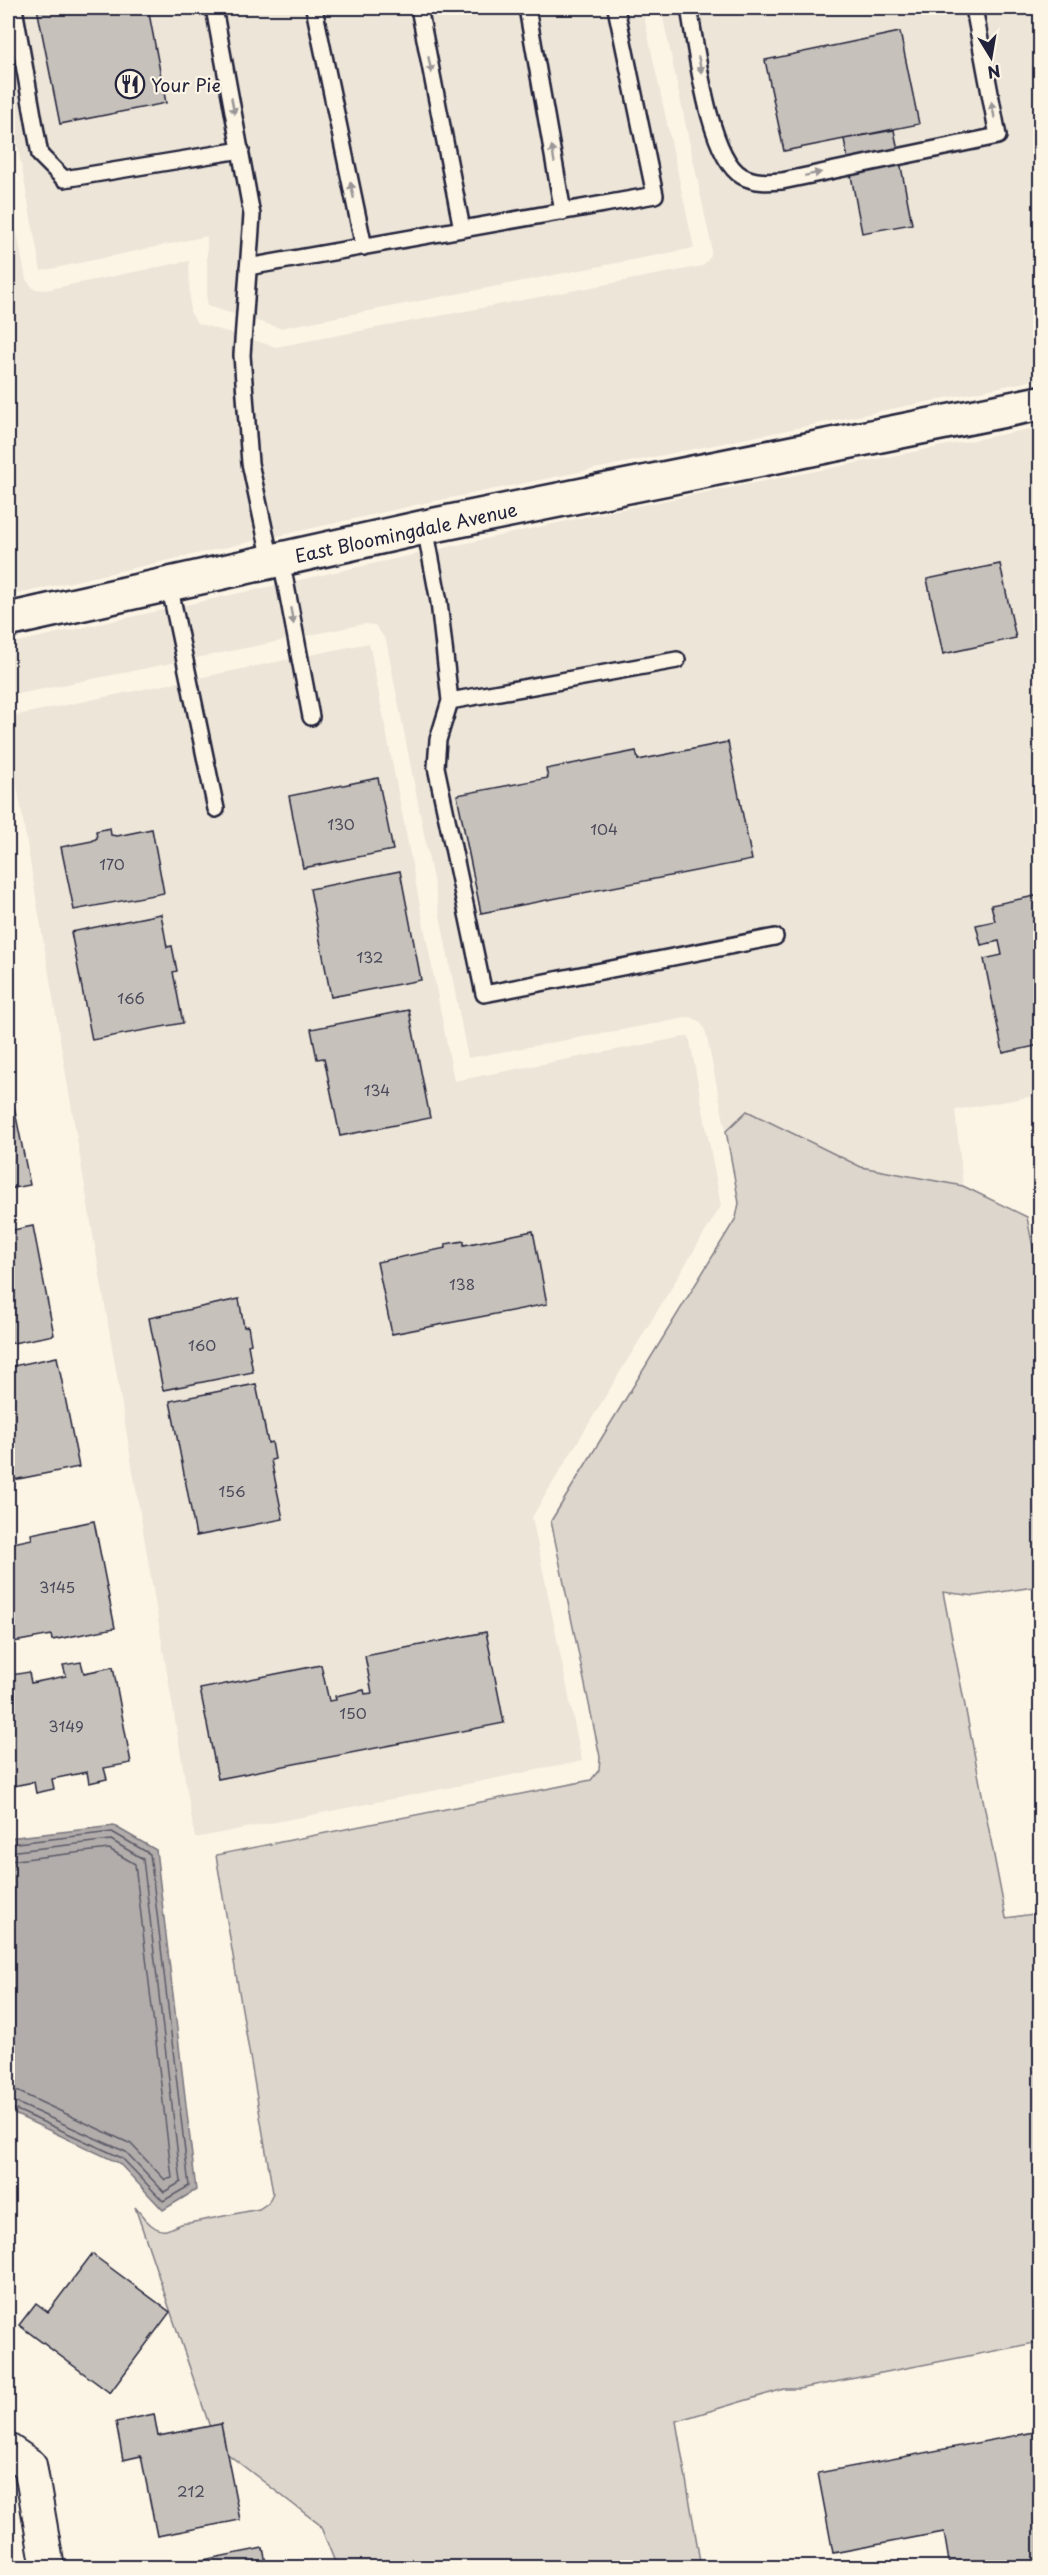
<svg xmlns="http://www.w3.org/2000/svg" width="1048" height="2575" font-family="'Playpen Sans',sans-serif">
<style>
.built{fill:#ece5d8}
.green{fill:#dcd6cc;stroke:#7f7c84;stroke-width:1.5}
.water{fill:#b2adab;stroke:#78757e;stroke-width:1.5}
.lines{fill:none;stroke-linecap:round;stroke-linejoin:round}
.shore{stroke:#5c5a68;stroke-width:1.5}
.building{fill:#c6c1bb;stroke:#22223b;stroke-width:1.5}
.lane-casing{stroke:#22223b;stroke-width:20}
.street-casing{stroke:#22223b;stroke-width:36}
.secondary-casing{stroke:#22223b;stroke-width:38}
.lane{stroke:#fcf5e5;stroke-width:15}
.street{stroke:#fcf5e5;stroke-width:32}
.secondary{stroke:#fcf5e5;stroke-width:33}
.oneway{fill:#9a9698}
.labels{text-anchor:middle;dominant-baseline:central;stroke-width:4.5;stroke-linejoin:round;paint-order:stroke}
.number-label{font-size:15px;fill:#4b4a5b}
.poi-label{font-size:18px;fill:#22223b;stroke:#fcf5e5;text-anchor:start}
.street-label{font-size:18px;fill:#22223b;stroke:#fcf5e5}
</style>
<rect width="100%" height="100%" fill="#fcf5e5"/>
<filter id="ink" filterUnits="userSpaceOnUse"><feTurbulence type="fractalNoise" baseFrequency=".0167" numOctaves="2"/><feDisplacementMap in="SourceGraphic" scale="12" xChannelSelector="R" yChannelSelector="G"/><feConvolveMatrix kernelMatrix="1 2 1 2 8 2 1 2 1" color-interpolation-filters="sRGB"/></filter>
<g filter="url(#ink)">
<path class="built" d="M8 8H642L694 248 280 328 207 306V236L41 271 8 94Z
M661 8H1040V379L420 504 8 596V184L26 280 34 289 45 290 189 261 190 312 197 323 276 347 703 266 711 256V244Z
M1040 427V1095L955 1110 963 1186 861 1167 747 1111 726 1131 706 1033 701 1022 691 1017 468 1058 386 640 375 625 364 624 8 696V644L617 510Z
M369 643 454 1081 689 1036 721 1206 532 1517 582 1761 195 1838 8 731V717Z"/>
<path class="green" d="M747 1111 861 1167 963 1186 1027 1217 1040 1284V1586L975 1596 943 1592 1006 1918 1040 1913V2342L799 2389H784L676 2421 701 2567H337L320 2525 216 2445 135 2207C143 2216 153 2232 166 2230 176 2228 179 2222 189 2223L259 2209 268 2203 273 2193 216 1855 591 1780 599 1770 600 1757 551 1521 736 1218 739 1203 726 1131Z"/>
<path class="water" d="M114 1826 156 1850 196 2190 163 2210 119 2163 8 2111V1838Z"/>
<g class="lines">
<path class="shore" d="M8 1844 112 1832 150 1854 189 2186 163 2201 122 2158 8 2106
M8 1852 111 1840 143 1859 181 2182 164 2192 126 2152 8 2099
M8 1861 109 1849 135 1864 172 2178 165 2180 131 2144 19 2092 8 2090"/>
</g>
<path class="building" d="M37 8H148L166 103 60 124Z
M900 32 919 124 784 151 765 60Z
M894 130 912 224 862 233 844 139Z
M1000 564 1016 638 943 654 927 579Z
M728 742 752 860 481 913 457 795 548 778 546 769 636 751 638 760Z
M378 778 393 850 303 868 289 796Z
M110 828 111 835 117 836 152 829 164 893 74 910 61 847 92 841 97 838 96 831Z
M400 871 421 980 331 997 310 889Z
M1040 895V1045L1003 1053 984 959 1002 955 999 941 981 945 976 925 995 921 991 905Z
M161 914 167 947 172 946 177 971 173 972 183 1023 92 1040 71 932Z
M409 1010 430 1118 340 1136 324 1058 317 1059 311 1029Z
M8 1077 30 1185 8 1189Z
M33 1226 54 1335 8 1344V1231Z
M533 1231 547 1304 392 1334 377 1262 446 1248 445 1244 464 1241V1245Z
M239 1299 244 1327 248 1326 251 1344 248 1345 253 1372 163 1390 149 1318Z
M57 1357 79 1467 13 1480 12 1473 8 1474V1367Z
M256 1384 268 1443 272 1442 275 1459 271 1460 283 1519 196 1536 170 1401Z
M94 1521 115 1628 52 1640 51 1635 8 1643V1544L32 1539 31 1534Z
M486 1632 504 1723 218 1779 200 1689 321 1665 329 1701 336 1700 335 1696 364 1690 365 1694 372 1693 365 1656Z
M81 1662 84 1673 113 1667 131 1763 104 1768 107 1779 89 1783 87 1772 52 1779 54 1789 36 1793 34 1782 8 1787V1688L13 1687 11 1675 29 1672 31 1683 66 1676 63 1665Z
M92 2254 170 2312 110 2393 19 2325 36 2303 48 2312Z
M154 2414 158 2436 221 2424 240 2520 157 2536 141 2456 123 2460 116 2422Z
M1040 2431V2568H950L944 2532 833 2553 818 2473Z
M263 2548 267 2568H163Z"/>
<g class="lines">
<g class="lane-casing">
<path id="lane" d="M14 8 40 155 64 179 241 150
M214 8 252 215 242 355 250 463 271 561
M314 8 364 247
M419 8 462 229
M527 8 563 212
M689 8C696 45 708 157 742 176 754 183 769 182 782 181L998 136 974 8
M248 267 655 195 616 8
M425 527 439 602 450 701 438 740 436 767 484 994 775 937
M281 559 311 717
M169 584 216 809
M450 701 677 660"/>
</g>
<g class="street-casing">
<path id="street" d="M8 2450 30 2465 48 2568"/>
</g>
<g class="secondary-casing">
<path id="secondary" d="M8 620 425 527 1040 403"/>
</g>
<use href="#lane" class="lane"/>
<use href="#street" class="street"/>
<use href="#secondary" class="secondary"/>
</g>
<defs><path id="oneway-solid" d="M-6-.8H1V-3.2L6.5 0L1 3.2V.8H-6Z" transform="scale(1.5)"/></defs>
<g class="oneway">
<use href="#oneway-solid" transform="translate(430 65) rotate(79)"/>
<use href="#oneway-solid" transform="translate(700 65) rotate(79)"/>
<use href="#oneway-solid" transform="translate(233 106) rotate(79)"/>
<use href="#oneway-solid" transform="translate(993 110) rotate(-101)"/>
<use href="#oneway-solid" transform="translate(553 154) rotate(-100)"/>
<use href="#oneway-solid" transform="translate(813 174) rotate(-12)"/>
<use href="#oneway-solid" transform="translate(352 190) rotate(-102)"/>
<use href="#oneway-solid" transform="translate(292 616) rotate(79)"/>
</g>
</g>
<defs>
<g id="restaurant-ring" transform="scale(1.5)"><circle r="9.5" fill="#fcf5e5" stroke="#22223b" stroke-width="1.5"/><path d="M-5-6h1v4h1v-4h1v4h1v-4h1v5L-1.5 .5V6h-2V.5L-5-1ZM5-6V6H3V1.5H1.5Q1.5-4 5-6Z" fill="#22223b"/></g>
</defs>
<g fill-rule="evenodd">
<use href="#restaurant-ring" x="130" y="84"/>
</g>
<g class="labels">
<g class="number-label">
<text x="341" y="823">130</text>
<text x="604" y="828">104</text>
<text x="112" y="863">170</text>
<text x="370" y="956">132</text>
<text x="131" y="997">166</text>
<text x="377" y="1089">134</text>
<text x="462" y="1283">138</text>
<text x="202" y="1344">160</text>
<text x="232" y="1490">156</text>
<text x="57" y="1586">3145</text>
<text x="353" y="1712">150</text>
<text x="66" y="1725">3149</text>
<text x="191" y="2490">212</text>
</g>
<g class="poi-label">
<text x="151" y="84">Your Pie</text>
</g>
<g class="street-label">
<text transform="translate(406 532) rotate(-12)">East Bloomingdale Avenue</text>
</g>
</g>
<rect width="1048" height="2575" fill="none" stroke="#fcf5e5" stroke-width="30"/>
<rect x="15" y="15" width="1018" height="2545" fill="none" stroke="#22223b" stroke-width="2" filter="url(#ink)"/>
<g transform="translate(991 57) rotate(169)" stroke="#fcf5e5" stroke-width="4.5" paint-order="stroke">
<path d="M0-4.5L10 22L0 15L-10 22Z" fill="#22223b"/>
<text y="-9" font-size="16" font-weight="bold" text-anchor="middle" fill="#22223b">N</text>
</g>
</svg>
